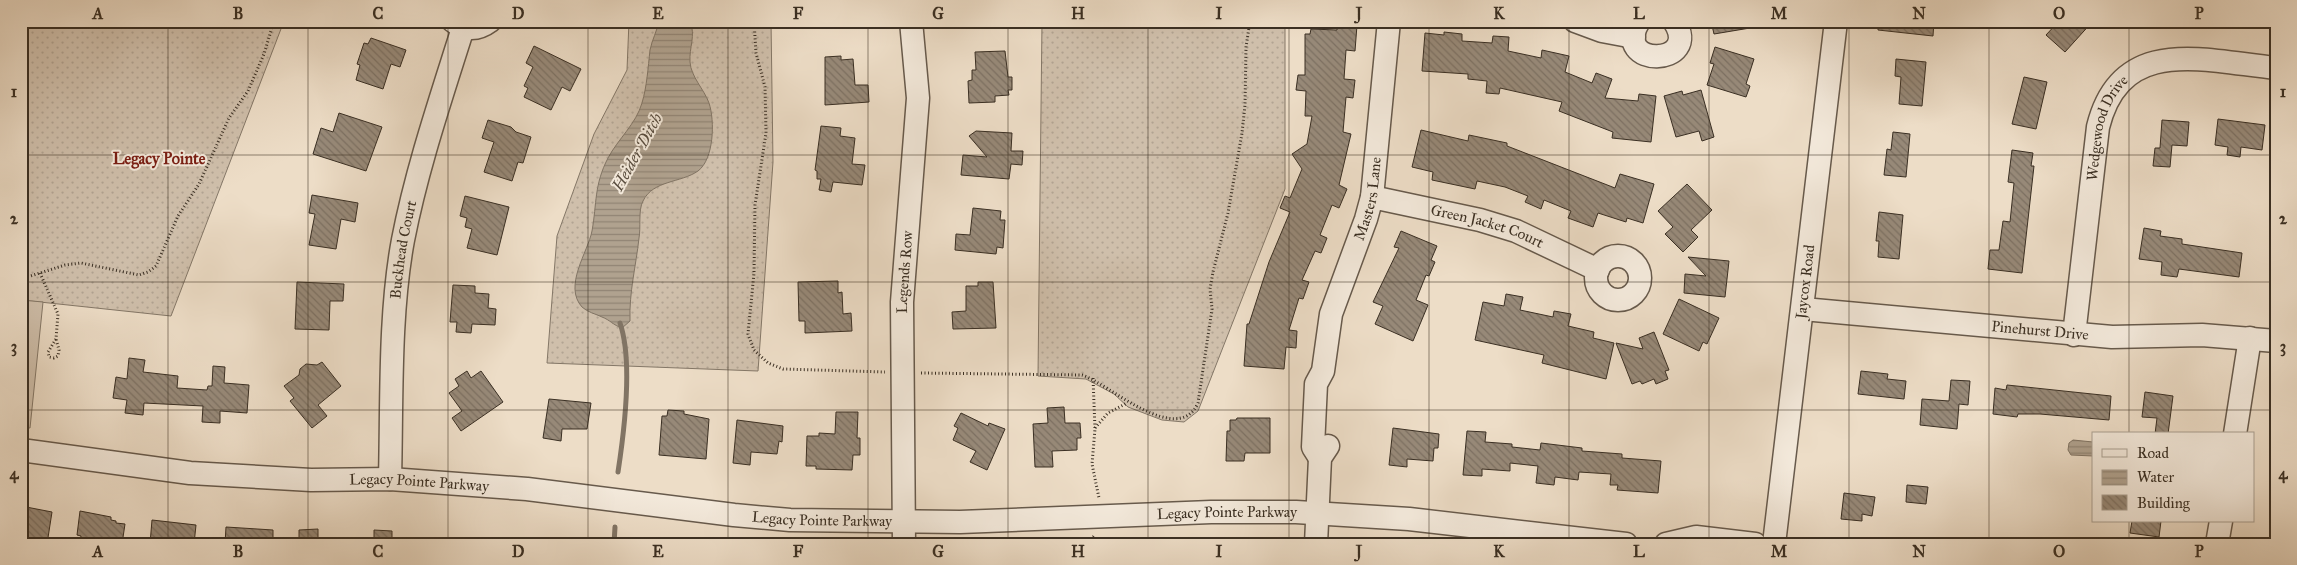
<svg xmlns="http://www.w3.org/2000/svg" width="2297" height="565" font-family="'IM FELL Great Primer',serif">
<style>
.grass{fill:url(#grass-dots);stroke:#847767}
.green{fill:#cfbfab;stroke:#847767}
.water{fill:url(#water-rules);stroke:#817464}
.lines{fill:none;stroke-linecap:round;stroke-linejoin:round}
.stream{stroke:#817464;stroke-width:5}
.building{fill:url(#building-back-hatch);stroke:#3a2f23}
.minor-casing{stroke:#675a4c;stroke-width:25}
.path{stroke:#3a2f23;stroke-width:3;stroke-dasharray:1 2.5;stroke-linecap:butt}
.minor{stroke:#f3e9db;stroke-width:22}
.grid{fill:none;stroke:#3a2f23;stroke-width:1;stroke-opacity:0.55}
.labels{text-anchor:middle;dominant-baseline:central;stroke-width:4;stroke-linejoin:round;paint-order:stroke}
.street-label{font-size:15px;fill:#3a2f23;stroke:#f3e9db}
.water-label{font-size:16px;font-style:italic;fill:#584c3e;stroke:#f3e9db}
.neighbourhood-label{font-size:16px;font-weight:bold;fill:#7a1f14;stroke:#f3e9db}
.neatline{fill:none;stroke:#3a2f23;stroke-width:2}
.grid-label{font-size:16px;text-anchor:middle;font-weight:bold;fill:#3a2f23}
</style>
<defs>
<pattern id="grass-dots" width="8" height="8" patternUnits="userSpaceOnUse" patternTransform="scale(1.25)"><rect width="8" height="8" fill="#cfbfab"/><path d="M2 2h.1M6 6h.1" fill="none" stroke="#b2a493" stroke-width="1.8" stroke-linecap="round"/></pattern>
<pattern id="water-rules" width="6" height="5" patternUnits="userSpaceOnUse" patternTransform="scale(1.25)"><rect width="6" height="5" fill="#b0a28f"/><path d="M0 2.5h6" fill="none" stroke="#908474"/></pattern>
<pattern id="building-back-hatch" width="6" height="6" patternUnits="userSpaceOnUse" patternTransform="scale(1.25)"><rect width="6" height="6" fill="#978978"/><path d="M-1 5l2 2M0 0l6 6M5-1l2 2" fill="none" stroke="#7c7062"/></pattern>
</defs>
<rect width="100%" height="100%" fill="#edddc7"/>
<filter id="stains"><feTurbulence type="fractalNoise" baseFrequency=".004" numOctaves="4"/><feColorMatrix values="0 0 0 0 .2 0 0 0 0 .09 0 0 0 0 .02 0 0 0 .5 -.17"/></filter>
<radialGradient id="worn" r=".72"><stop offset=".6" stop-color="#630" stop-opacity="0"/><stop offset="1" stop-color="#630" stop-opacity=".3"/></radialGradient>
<path class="grass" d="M21 21H284L171 316 21 300Z
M629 21H771L773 162 758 371 547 363 557 236 594 134 627 70Z
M1042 21H1285V189L1198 411 1184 422 1162 420 1128 407 1114 394 1086 379 1038 376Z"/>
<path class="green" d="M21 300 43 302 30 428 21 427Z"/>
<path class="water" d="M659 21H690C696 36 689 47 690 62 691 77 704 89 709 103 715 121 714 159 698 171 681 183 653 180 643 201 638 210 641 228 639 238 636 266 629 292 630 321L622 328C613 325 610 320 602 317 596 314 587 312 582 307 563 286 588 252 592 231 597 203 594 185 608 158 618 139 636 124 642 103 647 86 648 68 650 50 652 40 657 31 659 21Z
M2073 440 2093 442V456L2071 455 2068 450 2069 443Z"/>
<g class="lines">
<path class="stream" d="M618 472C624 433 633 361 620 323
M614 544 615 527"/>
</g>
<path class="building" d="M1711 21H1750V28L1714 34Z
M1878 21H1934L1933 36 1878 30Z
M2059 21H2093L2065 52 2046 35Z
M1337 23 1357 25 1355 51 1346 50 1344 79 1355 80 1353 98 1346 97 1343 132 1351 134 1339 185 1347 189 1339 208 1332 205 1320 235 1327 238 1321 253 1315 251 1302 280 1309 282 1303 299 1299 298 1289 330 1297 331 1296 348 1286 347 1284 369 1244 366 1247 324H1249L1269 262 1290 212 1280 208 1285 196 1290 198 1302 169 1292 154 1307 144 1312 116H1305L1306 91 1296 90 1298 75H1305V34H1310L1311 29 1337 30Z
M1444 32 1462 34V41L1492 43 1493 36 1509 37 1508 51 1541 58 1542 50 1569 56 1565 72 1592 83 1596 73 1612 79 1605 98 1638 101 1639 94 1656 96 1651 142 1612 138 1613 132 1559 111 1562 102 1500 88 1499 94 1486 93 1487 81 1468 79V74L1422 71 1425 33 1444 35Z
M371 38 406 50 400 67 391 64 383 89 356 80 360 65 357 64 364 43 368 44Z
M534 46 581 69 570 91 562 87 551 110 524 97 528 88 524 86 533 67 526 63Z
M1715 47 1754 59 1746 84 1750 86 1746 97 1707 85 1714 64 1710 63Z
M1005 51 1008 77H1012V90H1008L1009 95 995 96V102L969 103 968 81 972 80V70H976L975 52Z
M841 56V60L853 59 855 85H868L869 102 825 105V57Z
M1896 59 1926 62 1922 106 1899 104 1901 77 1895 76Z
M2024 77 2047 82 2036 129 2012 124Z
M1701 90 1714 137 1702 141 1699 131 1676 137 1664 96 1682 91 1683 95Z
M339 113 382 127 366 171 313 154 321 128 333 132Z
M2218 119 2265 125 2262 150 2241 147 2240 157 2227 155 2228 147 2215 145Z
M488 120 511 127 516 132 531 137 523 163 518 162 512 181 484 172 494 142 482 138Z
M2162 120 2189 122 2187 146 2172 145 2170 167 2153 166 2155 148H2160Z
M821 126 841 128 840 136 855 138 852 164 865 165 862 185 833 182 831 192 819 190 821 179H817V171L815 170Z
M1421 130 1468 141 1469 135 1507 143V146L1615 188 1620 174 1654 184 1643 223 1627 218 1626 222 1598 213 1593 227 1568 218 1571 211 1544 200 1541 209 1525 202 1528 196 1505 187 1477 181 1475 189 1432 180 1433 172 1412 167Z
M976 131 1012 133 1011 151H1023L1022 165 1011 164 1009 179 961 175 963 155 987 157 969 136Z
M1893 132 1910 134 1906 177 1884 175 1887 149 1891 150Z
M2012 150 2033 153 2031 166H2034L2022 273 1988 269 1990 250H1999L2003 221 2010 222 2014 183 2008 182Z
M1687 184 1712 210 1691 230 1698 237 1683 252 1665 234 1673 227 1658 211Z
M312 195 358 203 355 222 341 219 336 249 309 245 315 214 309 213Z
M465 196 509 207 497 255 467 248 472 229 465 227 467 218 460 216Z
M973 208 1001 211 1000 220H1005L1003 248 997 247 996 254 955 250 956 234 970 235Z
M1879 212 1903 215 1899 259 1878 257 1879 241H1876Z
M2144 228 2161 231 2160 236 2182 239V244L2242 253 2239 277 2179 269 2177 277 2161 275 2162 262 2139 259Z
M1401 231 1437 246 1431 260 1435 262 1429 276 1426 275 1416 300 1428 305 1413 341 1375 324 1383 306 1373 302 1399 248 1394 247Z
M1688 257 1729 261 1725 297 1684 293 1685 274 1706 276Z
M838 281V293L842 292 843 314 851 313 852 331 805 333V321H799L798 282Z
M297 282 344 284 343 301H330L329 330 295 329Z
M978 282H993L996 328 953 329 952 312 966 311V286H978Z
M453 285 475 286V293L489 294 488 308 496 309 495 325 472 324 471 333 456 332 457 322H450Z
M1506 294 1523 297 1520 310 1553 317 1554 311 1571 314 1568 326 1594 332 1593 338 1614 343 1606 379 1542 363 1544 355 1475 340 1483 302 1504 306Z
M1679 299 1719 318 1707 344 1703 342 1699 351 1663 334Z
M1654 332 1669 370 1665 371 1668 379 1656 384 1654 379 1642 384 1640 381 1632 384 1616 343 1643 349 1639 338Z
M129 358 145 360 143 372 178 376 177 388 207 390 208 386H212L213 366 225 367 224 383 249 385 247 413 220 411V423L202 422 203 406 144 403 143 415 125 413 127 400 113 398 116 377 127 379Z
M322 362 341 386 318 405 327 416 312 428 290 401 294 398 284 386 299 375 300 369 306 364 317 365Z
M467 371 471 378 481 371 503 402 461 431 452 418 462 411 449 393 459 386 455 379Z
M1861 371 1888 374 1887 379 1906 381 1904 399 1858 394Z
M1951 380 1970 381 1968 405 1959 404 1957 429 1920 425 1922 399 1949 401Z
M2007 385 2111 396 2109 420 2040 414H2018L2017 417 1993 414 1995 388 2006 390Z
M2145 392 2173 396 2168 434H2155L2157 418 2142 417Z
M549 399 591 403 587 429H562L561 441 543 438Z
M1064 407 1065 423H1080L1081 438H1077V450L1052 451 1053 467H1035L1033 424 1048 423 1047 408Z
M668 410 684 411V414L709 419 706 459 659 455 662 416H667Z
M836 412H858L857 438H860V455H853L852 470 816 469V466H806L807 436H819V433L835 434Z
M961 413 988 426 989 423 1005 429 987 470 970 462 976 451 953 440 958 428 954 426Z
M1237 418H1270V453H1245L1244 461H1226L1227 431H1230V420H1236Z
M737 420 783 426 782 442 779 441 777 454 751 452 750 465 733 463Z
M1393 428 1439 434 1438 448H1434L1433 461 1407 459V467L1389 465Z
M1467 431 1486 432 1485 442 1512 444V447L1540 450 1541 443 1582 448V451L1622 454V458L1661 461 1658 493 1617 490 1618 485H1610L1611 474 1579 472 1578 480 1555 477 1554 485 1536 483 1538 466 1510 463V471L1482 469V476L1463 475Z
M1907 485 1928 487 1926 504 1906 502Z
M1844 493 1875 497 1872 516 1862 514V521L1841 519Z
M21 506 52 512 47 544H21Z
M80 511 111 517V520L116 521V523L125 524 122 544H80L81 536 77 535Z
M152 520 196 525 194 544H150Z
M2132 521H2161L2159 537 2130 533Z
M226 527 273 530V544H225Z
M318 529V544H299V530Z
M374 530 392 531V544H374Z"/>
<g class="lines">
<g class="minor-casing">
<g id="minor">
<path d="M453 21C465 31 478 30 490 21"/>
<path d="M1575 21 1602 31 1634 37"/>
<path d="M1639 21C1610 69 1704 67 1674 21"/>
<path id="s1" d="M1372 197 1480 220 1516 231 1598 270"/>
<circle cx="1618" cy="278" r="22"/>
<path id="s2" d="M1803 309 2112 337 2202 335 2276 341"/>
<path id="s3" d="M2074 335 2098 127C2121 34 2204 61 2276 68"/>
<path d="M2235 434 2250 338"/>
<path id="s4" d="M21 450 190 473 311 480 390 479 527 489 734 515 790 520 960 522 1211 512H1296L1409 519 1626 544"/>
<path id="s5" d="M1320 458 1313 447 1316 384 1323 371 1331 314 1366 219 1372 197 1389 21"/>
<path id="s6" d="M390 479C392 402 389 315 403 240 417 168 441 98 463 28"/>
<path id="s7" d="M904 544 902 302 918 98 911 21"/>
<path d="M1316 544 1320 458 1328 446"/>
<path d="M1666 544 1696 537 1755 544"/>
<path id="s8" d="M1774 544 1836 21"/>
<path d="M2217 544 2221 521"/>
</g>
</g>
<path class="path" d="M754 21 756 53 765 87 766 133 755 205 754 273 748 334 754 350 768 363 783 369 885 372
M40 273 58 314 56 339 48 352 49 357 54 358 58 356 59 350 56 339
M21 279 65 265 81 263 139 275 148 272 156 266 178 216 199 184 229 118 248 91 264 54 274 21
M921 373 1082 375C1108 383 1177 448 1198 403L1212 309 1210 289 1213 272 1228 213 1242 133 1245 105 1246 47 1250 21
M1093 378 1095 429 1092 464 1099 498
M1095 428 1108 413 1127 403
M1078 544 1090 541 1094 536"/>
<use href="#minor" class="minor"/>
</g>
<path class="grid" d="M168 21V544M308 21V544M448 21V544M588 21V544M728 21V544M868 21V544M1008 21V544M1148 21V544M1289 21V544M1429 21V544M1569 21V544M1709 21V544M1849 21V544M1989 21V544M2129 21V434M21 155H2276M21 282H2276M21 410H2276M2129 521V544"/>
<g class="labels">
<g class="street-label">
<text stroke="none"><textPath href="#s3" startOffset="211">Wedgewood Drive</textPath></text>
<text stroke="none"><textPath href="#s5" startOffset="270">Masters Lane</textPath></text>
<text stroke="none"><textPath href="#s1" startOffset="119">Green Jacket Court</textPath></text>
<text stroke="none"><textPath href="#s6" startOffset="230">Buckhead Court</textPath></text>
<text stroke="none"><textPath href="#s7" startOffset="272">Legends Row</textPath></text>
<text stroke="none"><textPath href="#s8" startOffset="264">Jaycox Road</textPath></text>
<text stroke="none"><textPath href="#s2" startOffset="238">Pinehurst Drive</textPath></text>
<text stroke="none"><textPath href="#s4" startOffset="400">Legacy Pointe Parkway</textPath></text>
<text stroke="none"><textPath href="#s4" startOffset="1210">Legacy Pointe Parkway</textPath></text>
<text stroke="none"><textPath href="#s4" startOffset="805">Legacy Pointe Parkway</textPath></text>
</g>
<g class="water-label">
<text transform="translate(637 152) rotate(-61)">Heider Ditch</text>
</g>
<g class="neighbourhood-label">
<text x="159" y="158">Legacy Pointe</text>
</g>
</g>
<rect width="2297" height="565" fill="none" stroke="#edddc7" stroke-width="55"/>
<rect x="2092" y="432" width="162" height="90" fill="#f3e9db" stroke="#a99f91"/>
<rect x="2102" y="449" width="25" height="8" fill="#f3e9db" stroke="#a99f91"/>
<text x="2137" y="458" font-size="15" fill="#3a2f23">Road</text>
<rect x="2102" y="470" width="25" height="15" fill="url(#water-rules)" stroke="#a99f91"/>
<text x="2137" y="482" font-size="15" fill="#3a2f23">Water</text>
<rect x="2102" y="495" width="25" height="15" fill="url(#building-back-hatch)" stroke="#a99f91"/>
<text x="2137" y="508" font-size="15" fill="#3a2f23">Building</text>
<rect x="28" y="28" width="2242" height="510" class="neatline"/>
<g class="grid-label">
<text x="98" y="19">A</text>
<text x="238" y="19">B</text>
<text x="378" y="19">C</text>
<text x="518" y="19">D</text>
<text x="658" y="19">E</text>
<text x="798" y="19">F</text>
<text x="938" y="19">G</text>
<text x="1078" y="19">H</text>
<text x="1219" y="19">I</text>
<text x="1359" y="19">J</text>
<text x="1499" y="19">K</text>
<text x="1639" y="19">L</text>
<text x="1779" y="19">M</text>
<text x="1919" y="19">N</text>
<text x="2059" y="19">O</text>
<text x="2199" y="19">P</text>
<text x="14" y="97">1</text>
<text x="2283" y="97">1</text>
<text x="14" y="224">2</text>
<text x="2283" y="224">2</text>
<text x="14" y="352">3</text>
<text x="2283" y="352">3</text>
<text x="14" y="479">4</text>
<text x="2283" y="479">4</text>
<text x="98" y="557">A</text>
<text x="238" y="557">B</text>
<text x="378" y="557">C</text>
<text x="518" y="557">D</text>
<text x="658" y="557">E</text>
<text x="798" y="557">F</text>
<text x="938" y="557">G</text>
<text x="1078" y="557">H</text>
<text x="1219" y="557">I</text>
<text x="1359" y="557">J</text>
<text x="1499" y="557">K</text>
<text x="1639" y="557">L</text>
<text x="1779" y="557">M</text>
<text x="1919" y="557">N</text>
<text x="2059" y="557">O</text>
<text x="2199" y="557">P</text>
</g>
<rect width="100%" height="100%" filter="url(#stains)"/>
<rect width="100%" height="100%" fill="url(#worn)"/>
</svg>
